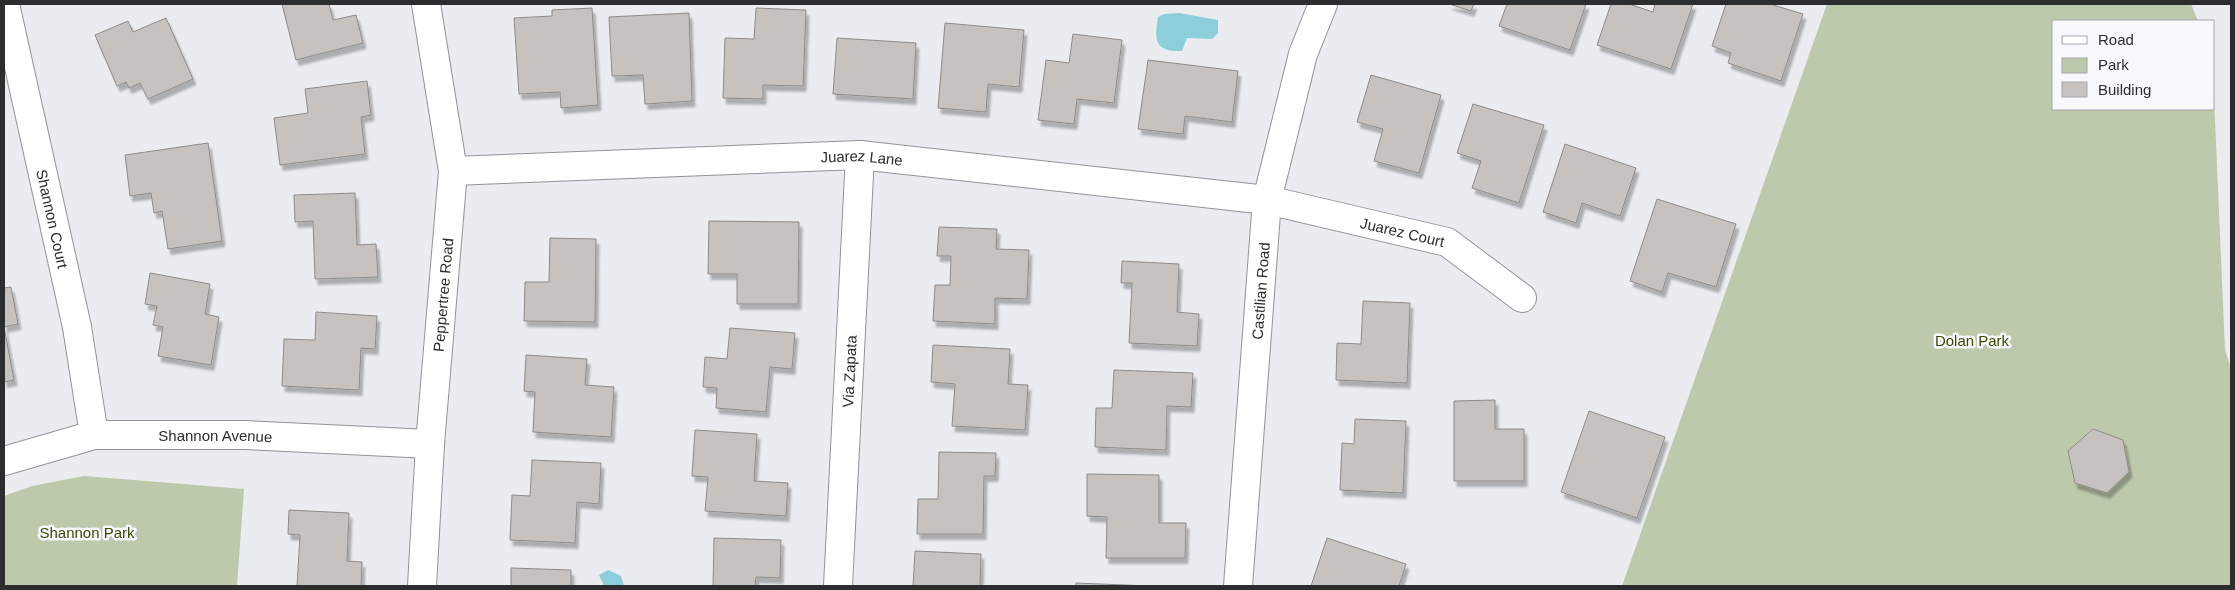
<svg xmlns="http://www.w3.org/2000/svg" width="2235" height="590" font-family="Helvetica,sans-serif">
<style>
.green{fill:#bcc9ab}
.water{fill:#8cceda}
.building{fill:#c5c2bf;stroke:#8e8b88;filter:url(#shadow)}
.lines{fill:none;stroke-linecap:round;stroke-linejoin:round}
.minor-casing{stroke:#929397;stroke-width:30}
.minor{stroke:#fff;stroke-width:28}
.labels{text-anchor:middle;dominant-baseline:central;stroke-width:5;stroke-linejoin:round;paint-order:stroke}
.street-label{font-size:15px;fill:#2c2d2e;stroke:#f7f9fd}
.park-label{font-size:15px;fill:#364b00;stroke:#f7f9fd}
</style>
<defs>
<filter id="shadow"><feDropShadow dx="3" dy="5.5" stdDeviation="1" flood-color="#0004"/></filter>
</defs>
<rect width="100%" height="100%" fill="#eaecef"/>
<path class="green" d="M1827 4H2191L2198 21H2054V109H2214V96L2225 350 2231 368V586H1622Z
M84 476 244 489 237 586H4V496L32 486Z"/>
<path class="water" d="M1179 13 1218 20V33L1212 39 1187 38 1182 51C1155 52 1154 40 1158 17L1164 14Z
M608 570 621 576 624 586H604L599 575Z"/>
<path class="building" d="M282 4H329L333 20 356 15 363 43 296 60Z
M1449 4H1474L1471 11Z
M1507 4H1586L1570 50 1499 26Z
M1611 4H1629L1653 12 1655 4H1693L1671 69 1597 45Z
M1726 4H1770L1803 14 1781 81 1728 63 1731 53 1712 46Z
M592 8 598 105 561 108 560 92 519 94 514 18 552 16V10Z
M756 8 806 10 803 86 763 85V99L723 98 725 38 754 39Z
M689 13 692 101 645 104 643 75 612 76 609 17Z
M166 18 193 79 148 99 140 83 129 88 126 82 117 86 95 35 128 21 133 32Z
M945 23 1024 30 1019 87 988 84 986 112 938 108Z
M1073 34 1122 40 1114 103 1077 99 1074 124 1038 120 1046 60 1069 63Z
M837 38 916 43 913 99 833 94Z
M1148 60 1238 71 1232 122 1185 116 1183 134 1138 129Z
M1371 75 1441 95 1419 173 1374 161 1383 129 1357 122Z
M367 81 371 115 361 117 365 154 280 165 274 118 308 113 305 89Z
M1473 104 1544 125 1519 203 1472 188 1481 161 1457 153Z
M208 143 222 241 168 249 162 211 154 213 151 193 130 196 125 155Z
M1565 144 1636 168 1620 216 1582 203 1576 223 1543 212Z
M355 193 357 245 376 244 378 277 315 279 313 221 295 222 294 195Z
M1657 199 1736 224 1716 287 1668 273 1662 292 1630 281Z
M709 221 799 222 798 304H737V274H708Z
M939 227 997 229 996 249 1029 250 1027 299 995 298V324L933 321 935 285H950L951 256H937Z
M550 238 596 239 595 322 524 321 525 282H549Z
M1122 261 1179 264 1177 312 1199 314 1197 346 1129 343 1132 283H1121Z
M150 273 210 284 205 314 219 317 211 365 158 356 163 327 153 325 157 306 145 304Z
M11 287 18 324 4 327V288Z
M1363 301 1410 303 1407 383 1336 380 1337 343 1361 344Z
M316 312 377 316 375 349 361 348 359 390 282 386 284 339 315 340Z
M4 327 14 380 4 382Z
M730 328 795 333 792 369 770 367 766 412 716 408 717 388 703 387 705 357 727 359Z
M933 345 1010 349 1008 384 1028 385 1025 430 952 426 955 384 931 382Z
M526 355 587 359 585 385 614 387 611 437 533 432 535 392 524 391Z
M1114 370 1193 373 1191 407 1167 406 1166 450 1095 447 1096 408H1112Z
M1495 400V429H1524V481H1454V401Z
M1589 411 1665 437 1637 518 1561 492Z
M1355 419 1406 421 1403 493 1340 490 1342 443 1354 444Z
M2093 429 2123 440 2129 472 2107 493 2075 483 2068 451Z
M695 430 757 434 754 481 788 483 786 516 705 511 708 477 692 476Z
M939 452 996 453 995 476H984L983 534H917L918 499H938Z
M532 460 601 463 599 504 577 502 575 543 510 540 512 495 530 496Z
M1087 474 1159 475V523H1186L1185 558H1106L1107 517 1087 516Z
M289 510 349 513 347 561 362 562 361 586H297L300 535 288 534Z
M714 538 781 540 780 578 756 577 755 586H713Z
M1327 538 1406 564 1399 586H1311Z
M915 551 981 554 980 586H913Z
M511 568 571 570V586H511Z
M1076 583 1151 586H1076Z"/>
<g class="lines">
<g class="minor-casing">
<g id="minor">
<path id="s1" d="M5 4 77 327 94 435"/>
<path id="s2" d="M453 171 860 155 1267 200 1447 242 1522 298"/>
<path id="s3" d="M4 461 94 435H245L430 444"/>
<path id="s4" d="M422 586 430 444 453 171 426 4"/>
<path id="s5" d="M838 586 860 155"/>
<path id="s6" d="M1238 586 1267 200 1303 54 1323 4"/>
</g>
</g>
<use href="#minor" class="minor"/>
</g>
<g class="labels">
<g class="street-label">
<text stroke="none"><textPath href="#s2" startOffset="409">Juarez Lane</textPath></text>
<text stroke="none"><textPath href="#s1" startOffset="220">Shannon Court</textPath></text>
<text stroke="none"><textPath href="#s2" startOffset="956">Juarez Court</textPath></text>
<text stroke="none"><textPath href="#s6" startOffset="296">Castilian Road</textPath></text>
<text stroke="none"><textPath href="#s4" startOffset="292">Peppertree Road</textPath></text>
<text stroke="none"><textPath href="#s5" startOffset="215">Via Zapata</textPath></text>
<text stroke="none"><textPath href="#s3" startOffset="215">Shannon Avenue</textPath></text>
</g>
<g class="park-label">
<text x="1972" y="340">Dolan Park</text>
<text x="87" y="532">Shannon Park</text>
</g>
</g>
<rect width="2235" height="590" fill="none" stroke="#2c2d2e" stroke-width="10"/>
<rect x="2052" y="20" width="162" height="90" fill="#f7f9fd" stroke="#a6a7aa"/>
<rect x="2062" y="36" width="25" height="8" fill="#ffffff" stroke="#a6a7aa"/>
<text x="2098" y="45" font-size="15" fill="#2c2d2e">Road</text>
<rect x="2062" y="58" width="25" height="15" fill="#bcc9ab" stroke="#a6a7aa"/>
<text x="2098" y="70" font-size="15" fill="#2c2d2e">Park</text>
<rect x="2062" y="82" width="25" height="15" fill="#c5c2bf" stroke="#a6a7aa"/>
<text x="2098" y="95" font-size="15" fill="#2c2d2e">Building</text>
</svg>
